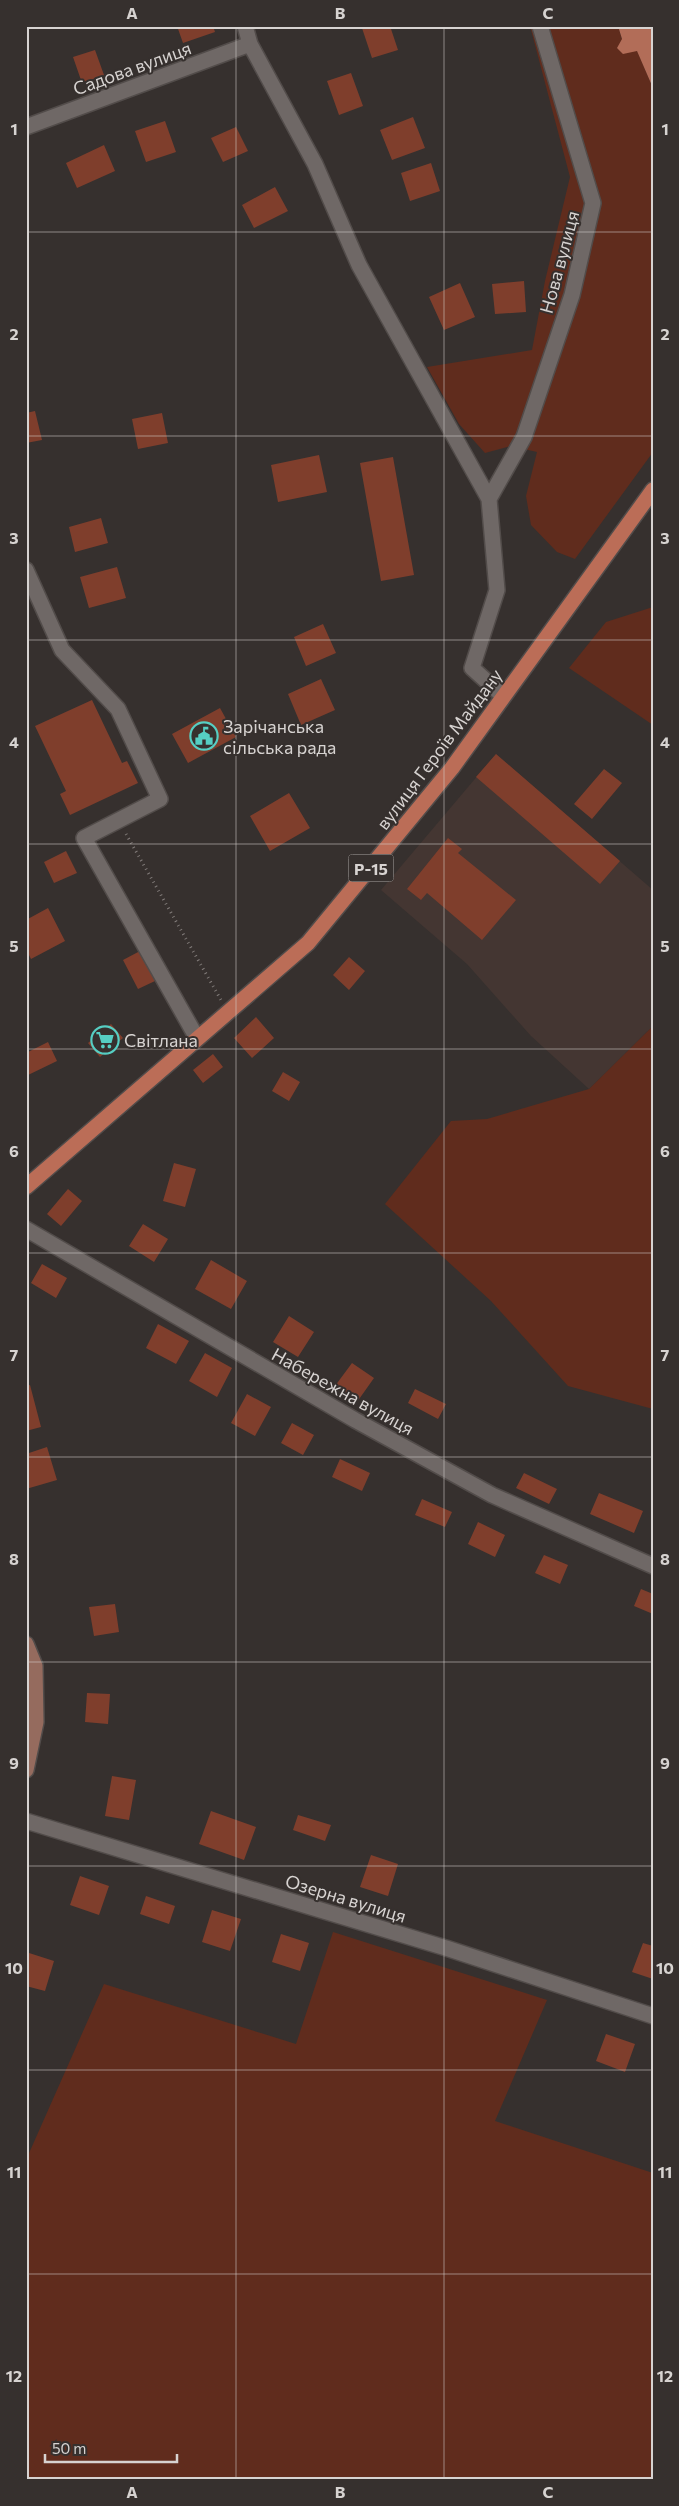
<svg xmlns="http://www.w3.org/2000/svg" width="679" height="2506" font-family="Commissioner,sans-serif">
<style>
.built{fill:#443632}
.green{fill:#602c1d}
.water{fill:#b26d58}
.building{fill:#7f3e2c}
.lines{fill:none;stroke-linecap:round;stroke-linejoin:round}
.street-casing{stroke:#524c4a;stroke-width:18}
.secondary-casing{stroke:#524c4a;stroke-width:18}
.primary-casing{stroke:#524c4a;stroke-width:18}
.path{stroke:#817b79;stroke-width:3;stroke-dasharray:1 4;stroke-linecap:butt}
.street{stroke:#6f6866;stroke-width:15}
.secondary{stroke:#956b5e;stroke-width:15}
.primary{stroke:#bb6d57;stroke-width:15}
.grid{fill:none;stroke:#d7d3d1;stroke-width:1;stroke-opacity:0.55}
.labels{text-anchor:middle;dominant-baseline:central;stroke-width:4;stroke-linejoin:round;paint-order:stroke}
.shield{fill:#36302e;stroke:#a7a2a0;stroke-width:1}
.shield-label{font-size:16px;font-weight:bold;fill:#d7d3d1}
.street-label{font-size:18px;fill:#d7d3d1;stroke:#36302e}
.poi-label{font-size:18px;fill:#d7d3d1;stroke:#36302e;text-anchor:start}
.neatline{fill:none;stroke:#d7d3d1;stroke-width:2}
.grid-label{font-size:16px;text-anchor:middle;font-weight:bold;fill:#d7d3d1}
</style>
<rect width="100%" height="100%" fill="#36302e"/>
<path class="built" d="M496 754 653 890V1026L589 1089 531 1036 467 964 381 890Z"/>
<path class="green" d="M530 26H618L622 39 637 50 653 88V452L575 559 557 552 531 525 526 496 537 452 511 446 485 453 459 424 427 367 532 350 545 281 570 177Z
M653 607V725L569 668 606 622Z
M653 1026V1409L568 1386 491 1301 385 1204 451 1121 487 1119 589 1089Z
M333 1932 547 2000 495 2121 653 2173V2480H26V2160L104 1984 296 2044Z"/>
<path class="water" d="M618 26H653V88L637 51 623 54 617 48 622 39Z"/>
<path class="building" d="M177 26H213L215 32 183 43Z
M367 26H390L398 50 372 58 362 28Z
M95 50 104 75 82 83 73 57Z
M351 73 363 106 339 115 327 81Z
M413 117 425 148 392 160 380 130Z
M165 121 176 152 146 162 135 131Z
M236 127 248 151 223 162 211 138Z
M104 145 115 171 77 188 66 163Z
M431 163 440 191 410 201 401 173Z
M275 187 288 211 254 228 242 205Z
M524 281 526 312 495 314 492 284Z
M460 283 475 317 444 330 429 297Z
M35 411 42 440 26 443V413Z
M162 413 168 443 138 449 132 419Z
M319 455 327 492 278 502 271 465Z
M393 457 414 575 381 581 360 463Z
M101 518 108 543 75 552 69 527Z
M117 567 126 598 89 608 80 577Z
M323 624 336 653 306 666 294 637Z
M321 679 335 710 301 725 288 694Z
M92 700 122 763 127 761 138 783 70 815 60 794 66 791 35 726Z
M220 708 236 737 188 763 172 734Z
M496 754 620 861 600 884 476 777Z
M604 769 622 783 592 819 574 804Z
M289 793 310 828 270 851 250 816Z
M448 838 462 849 458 853 516 900 482 940 427 893 421 900 407 889Z
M66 851 77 873 54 883 44 862Z
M48 908 65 941 31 959 26 949V920Z
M140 951 155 981 138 989 123 960Z
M349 957 365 971 349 990 333 975Z
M256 1017 274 1038 252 1058 234 1038Z
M111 1024 123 1038 100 1057 88 1043Z
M48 1042 57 1061 26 1076V1053Z
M213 1054 223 1067 203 1083 193 1070Z
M283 1072 300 1082 289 1101 272 1091Z
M174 1163 196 1169 185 1207 163 1201Z
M68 1189 82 1201 61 1226 47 1214Z
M143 1224 168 1239 154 1262 129 1246Z
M211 1260 247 1281 231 1309 195 1289Z
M42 1264 67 1278 56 1298 31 1283Z
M289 1316 314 1332 298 1357 273 1342Z
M158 1324 189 1341 176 1364 146 1348Z
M205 1353 232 1368 217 1397 189 1381Z
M352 1363 374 1378 357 1402 335 1386Z
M30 1385 41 1427 26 1431V1386Z
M415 1389 446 1404 438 1419 408 1403Z
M247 1394 271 1407 255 1436 231 1423Z
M292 1423 314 1435 303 1455 281 1443Z
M47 1447 57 1480 26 1489V1454Z
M340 1459 370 1473 362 1491 332 1477Z
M524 1473 557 1489 549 1504 516 1488Z
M599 1493 643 1511 634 1533 590 1514Z
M422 1499 452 1512 445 1527 415 1515Z
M478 1522 505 1535 495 1557 468 1544Z
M544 1555 568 1565 560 1584 535 1573Z
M641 1589 653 1594V1614L634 1606Z
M115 1604 119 1632 94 1636 89 1607Z
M87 1693 110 1694 108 1724 85 1722Z
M112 1776 136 1780 129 1820 105 1816Z
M211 1811 256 1827 244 1860 199 1844Z
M298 1815 331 1825 325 1841 293 1830Z
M371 1855 398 1864 388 1896 360 1887Z
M80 1876 109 1886 99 1915 70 1905Z
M146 1896 175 1906 169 1924 140 1914Z
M212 1910 241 1919 230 1951 202 1942Z
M281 1934 309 1943 300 1971 272 1962Z
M643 1943 653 1946V1979L632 1972Z
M26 1952 54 1961 45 1991 26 1986Z
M606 2034 635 2044 625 2072 596 2061Z"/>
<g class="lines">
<g class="street-casing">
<path id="street" d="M245 26 250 44 315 164 359 265 489 499 497 590 472 668 503 696
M26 127 250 44
M489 499 524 437 572 295 593 203 540 26
M26 570 62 650 118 709 160 799 84 838 197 1038
M26 1229 355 1420 492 1495 653 1566
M26 1821 446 1948 653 2016"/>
</g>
<g class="secondary-casing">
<path id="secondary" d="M26 1644 35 1666 36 1722 26 1770"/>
</g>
<g class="primary-casing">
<path id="primary" d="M26 1187 308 943 452 768 653 490"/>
</g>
<path class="path" d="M126 834 221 1000"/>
<use href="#street" class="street"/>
<use href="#secondary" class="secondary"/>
<use href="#primary" class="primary"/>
</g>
<path class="grid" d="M236 26V2480M444 26V2480M26 232H653M26 436H653M26 640H653M26 844H653M26 1049H653M26 1253H653M26 1457H653M26 1662H653M26 1866H653M26 2070H653M26 2274H653"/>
<defs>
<g id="civic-ring" transform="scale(1.4375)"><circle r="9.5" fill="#36302e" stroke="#56cec3" stroke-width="1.5"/><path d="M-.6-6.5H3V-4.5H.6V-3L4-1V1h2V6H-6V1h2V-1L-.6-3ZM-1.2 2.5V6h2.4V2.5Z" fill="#56cec3"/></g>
<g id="supermarket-ring" transform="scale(1.4375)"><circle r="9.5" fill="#36302e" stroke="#56cec3" stroke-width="1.5"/><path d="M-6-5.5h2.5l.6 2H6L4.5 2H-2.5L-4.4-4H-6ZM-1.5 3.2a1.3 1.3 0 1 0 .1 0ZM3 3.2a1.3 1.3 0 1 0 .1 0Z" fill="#56cec3"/></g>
</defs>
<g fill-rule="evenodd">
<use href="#civic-ring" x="204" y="736"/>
<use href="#supermarket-ring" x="105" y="1040"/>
</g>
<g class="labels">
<rect class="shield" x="348.5" y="854.5" width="45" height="27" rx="4"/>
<g class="shield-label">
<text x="371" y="868">Р-15</text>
</g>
<g class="street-label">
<text transform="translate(132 68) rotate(-20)">Садова вулиця</text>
<text transform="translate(559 262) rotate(-75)">Нова вулиця</text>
<text transform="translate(439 749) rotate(-53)">вулиця Героїв Майдану</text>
<text transform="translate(343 1391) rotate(29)">Набережна вулиця</text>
<text transform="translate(346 1898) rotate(17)">Озерна вулиця</text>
</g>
<g class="poi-label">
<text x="223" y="726">Зарічанська<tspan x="223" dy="21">сільська рада</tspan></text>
<text x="124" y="1040">Світлана</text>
</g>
</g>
<rect width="679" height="2506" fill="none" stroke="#36302e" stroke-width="55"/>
<path d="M45 2454v8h132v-8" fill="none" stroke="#d7d3d1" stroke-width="2.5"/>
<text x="52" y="2454" font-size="15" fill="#d7d3d1" stroke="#36302e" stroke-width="4" paint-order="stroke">50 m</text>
<rect x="28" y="28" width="624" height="2450" class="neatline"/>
<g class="grid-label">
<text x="132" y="19">A</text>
<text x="340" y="19">B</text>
<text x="548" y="19">C</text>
<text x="14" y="135">1</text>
<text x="665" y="135">1</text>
<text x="14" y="340">2</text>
<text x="665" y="340">2</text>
<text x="14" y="544">3</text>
<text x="665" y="544">3</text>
<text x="14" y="748">4</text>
<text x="665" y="748">4</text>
<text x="14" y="952">5</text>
<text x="665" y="952">5</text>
<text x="14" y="1157">6</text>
<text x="665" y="1157">6</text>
<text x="14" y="1361">7</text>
<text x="665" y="1361">7</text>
<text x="14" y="1565">8</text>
<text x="665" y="1565">8</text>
<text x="14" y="1769">9</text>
<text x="665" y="1769">9</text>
<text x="14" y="1974">10</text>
<text x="665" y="1974">10</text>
<text x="14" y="2178">11</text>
<text x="665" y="2178">11</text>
<text x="14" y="2382">12</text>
<text x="665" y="2382">12</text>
<text x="132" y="2498">A</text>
<text x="340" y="2498">B</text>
<text x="548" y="2498">C</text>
</g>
</svg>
